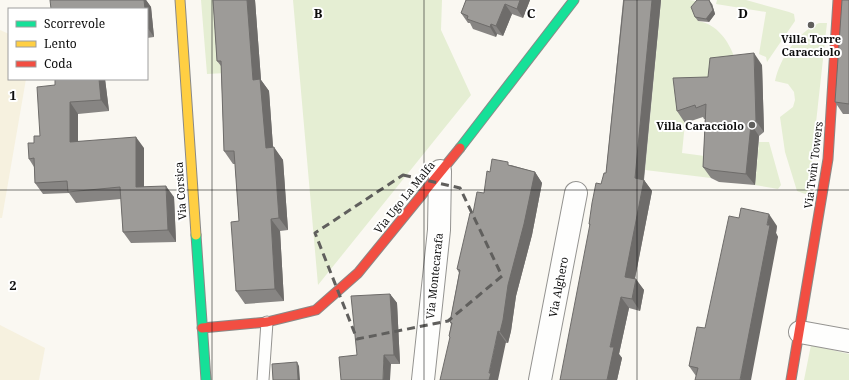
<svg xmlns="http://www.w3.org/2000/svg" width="849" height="380" font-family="'Noto Serif',serif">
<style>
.farmland{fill:#f6f1df}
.green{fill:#e5eed3}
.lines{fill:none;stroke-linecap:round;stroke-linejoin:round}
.lane-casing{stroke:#949390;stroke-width:13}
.street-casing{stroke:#949390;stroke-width:24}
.fast-casing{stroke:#8a8987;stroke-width:11}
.slow-casing{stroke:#8a8987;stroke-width:11}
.jam-casing{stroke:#8a8987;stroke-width:11}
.lane{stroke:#fefefd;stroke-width:11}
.street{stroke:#fefefd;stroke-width:22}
.fast{stroke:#16e098;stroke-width:9}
.slow{stroke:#ffcf43;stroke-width:9}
.jam{stroke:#f24e42;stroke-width:9}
.wall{fill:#878583}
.shaded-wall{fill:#6e6c6a}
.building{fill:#9d9b98;stroke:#6e6c6a}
.marked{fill:none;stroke:#605f5d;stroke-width:3;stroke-dasharray:8 5;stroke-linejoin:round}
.grid{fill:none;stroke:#0d0d0d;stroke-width:1;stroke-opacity:0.55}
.poi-dot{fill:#605f5d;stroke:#fff;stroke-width:1.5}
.labels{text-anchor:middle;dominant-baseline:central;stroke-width:4;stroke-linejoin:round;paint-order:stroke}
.poi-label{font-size:11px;font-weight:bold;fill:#0d0d0d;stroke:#fff}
.street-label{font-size:11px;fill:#0d0d0d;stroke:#fff}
.grid-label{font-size:13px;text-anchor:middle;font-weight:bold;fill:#0d0d0d;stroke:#fff;stroke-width:4;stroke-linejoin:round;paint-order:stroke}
</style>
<rect width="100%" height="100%" fill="#faf8f2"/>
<path class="farmland" d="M0 30 9 34V79H26L2 218H0Z
M0 325 45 348 39 380H0Z"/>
<path class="green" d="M201 0H220L226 73 207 74Z
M293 0H442L441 30 471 95 318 285Z
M661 0H690L701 2 698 21C717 24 729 41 735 59L716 88 681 90 685 123 682 153 712 157 711 178 645 170Z
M717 0H746L789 12 794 14 795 21 767 62 766 57 759 54 766 12 716 4Z
M819 23H827L808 195 797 191 785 152 780 117 793 107 795 100 794 92 788 84 775 81C780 58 797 33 819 23Z
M759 142H769L781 185 778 189 755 185Z
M811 345 849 354V380H804Z"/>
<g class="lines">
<g class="lane-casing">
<path id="lane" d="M263 380 267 322"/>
</g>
<g class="street-casing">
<path id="street" d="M800 332 849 341
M423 380 439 230 440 171
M540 380 576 193"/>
</g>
<g class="fast-casing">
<path id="fast" d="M460 148 574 0
M196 235 206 380"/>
</g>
<g class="slow-casing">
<path id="slow" d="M180 0 196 235"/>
</g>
<g class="jam-casing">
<path id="jam" d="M202 328 267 322 316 310 358 273 460 148
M791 380 828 159 838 0"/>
</g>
<use href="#lane" class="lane"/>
<use href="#street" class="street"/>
<use href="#fast" class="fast"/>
<use href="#slow" class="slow"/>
<use href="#jam" class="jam"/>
</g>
<path class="wall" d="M50 0H146L151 7 154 37 147 38V9Z
M213 0H255L261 80 269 91 273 147 283 160 288 230 280 231 284 301 245 304 236 291 239 221 235 164H233L224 151 221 66 217 61Z
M466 0H530L523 18 512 14 503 36 497 34 496 37 473 29 470 23H468L461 13Z
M623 0H661L644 180 652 191 635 279 644 290 640 311 629 308 619 354 622 358 617 380 590 226 589 224 601 184 606 173 623 1Z
M849 0V114H843L835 102Z
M712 4 715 14 709 22 698 21 695 17Z
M762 65 764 132 759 136 755 185 719 182 711 178 703 167 705 119H704L703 117 685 123 677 111Z
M55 79H105L109 111 78 114V141L144 148V187L174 197 176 242 131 243 123 232 121 199 76 203 69 193 43 194 35 183 34 167 29 159 34 143 40 136 55 85Z
M511 165 535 172 542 183 532 235 516 296 511 331 508 343 450 338 449 336 451 324 450 322 459 273 457 269 473 213 484 193 490 172Z
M777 226 776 233 778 237 696 376 689 366 705 328Z
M390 294 397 303 400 364H391L357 355Z"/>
<path class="shaded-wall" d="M144 0H146L151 7 154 37 147 27V9H145Z
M247 0H255L261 80 269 91 274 161 266 148 253 80Z
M520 0H530L523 18 517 9Z
M652 0H661L643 186 644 180 652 191 633 288 625 277Z
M709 0 712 4 715 14 709 22 706 19Z
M505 4 512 14 503 36 496 26Z
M491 24 497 34 496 37 490 27Z
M754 53 762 65 764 132 756 121Z
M99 79H105L109 111 101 100Z
M70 102 78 114V153L70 142Z
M751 124 759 136 755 185 746 174Z
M136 137 144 148V198L136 187Z
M274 147 283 160 288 230 279 218Z
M535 172 542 183 532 235 516 296 511 331 508 343 500 332 508 285Z
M166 186 174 197 176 242 168 230Z
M769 214 777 226 776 233 778 237 751 380H740Z
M271 219 280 231 284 301 275 289Z
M636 279 644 290 640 311 632 299Z
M390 294 397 303 400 364 394 355Z
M621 297 629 308 619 354 622 358 617 380H607L610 347Z
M498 331 506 342 498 380H489V373Z
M384 355 391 364 390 380H383Z
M297 362 299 366 300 380H298Z"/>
<path class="building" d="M50 0H144L145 9H51Z
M213 0H247L253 80 260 79 266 148 274 147 279 218 271 219 275 289 236 291 231 222 239 221 234 151H224L221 61H217Z
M466 0H520L517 9 505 4 496 26 491 24 490 27 467 19 468 16 461 13Z
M624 0H652L635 178 644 180 625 277 636 279 632 299 621 297 610 347H614L607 380H560L590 224H589L592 203 596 183 601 184 604 173H606Z
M697 0H709L713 10 706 19 695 17 691 7Z
M842 0H849V104L835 102Z
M754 53 756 121 751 124 746 174 711 170 703 167 706 104 696 108 695 105 677 111 673 78 708 77 710 58Z
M55 79H99L101 100 70 102V142L136 137V187L166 186 168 230 123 232 120 187 68 192 67 181 35 183 34 158 29 159 28 143H34V136H40L37 87 55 85Z
M492 159 508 162V165L535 172 524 224 508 285 503 320 500 332 498 331 489 373H491L489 380H440L450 337 449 336 452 323 450 322 460 270 457 269 470 213H473L477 192 484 193 487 171 490 172Z
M741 208 769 214 767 225H770L740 380H695L698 368 689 366 697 327 705 328 729 216 739 218Z
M390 294 394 355H384L383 380H341L339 357 357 355 351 296Z
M297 362 298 380H273L272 364Z"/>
<path class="marked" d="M403 175 460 188 502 276 448 321 357 339 315 233Z"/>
<path class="grid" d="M212 0V380M424 0V380M637 0V380M0 190H849"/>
<g class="poi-dot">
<circle cx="811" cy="25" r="4"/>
<circle cx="752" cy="125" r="4"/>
</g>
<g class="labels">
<g class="poi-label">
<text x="811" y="38">Villa Torre<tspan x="811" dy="13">Caracciolo</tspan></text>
<text x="744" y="125" text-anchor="end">Villa Caracciolo</text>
</g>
<g class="street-label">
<text transform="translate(813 165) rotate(-83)">Via Twin Towers</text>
<text transform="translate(180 191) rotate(-94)">Via Corsica</text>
<text transform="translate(404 197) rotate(-51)">Via Ugo La Malfa</text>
<text transform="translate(434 276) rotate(-84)">Via Montecarafa</text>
<text transform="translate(558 287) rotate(-79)">Via Alghero</text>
</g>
</g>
<g class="grid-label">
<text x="318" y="18">B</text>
<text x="531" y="18">C</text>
<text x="743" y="18">D</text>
<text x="13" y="100">1</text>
<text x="13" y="290">2</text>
</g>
<rect x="8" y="8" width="140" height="72" fill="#ffffff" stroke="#9e9e9e"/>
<rect x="16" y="21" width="20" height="6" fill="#16e098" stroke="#9e9e9e"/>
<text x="44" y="28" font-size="12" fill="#0d0d0d">Scorrevole</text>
<rect x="16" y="41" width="20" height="6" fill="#ffcf43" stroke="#9e9e9e"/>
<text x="44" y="48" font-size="12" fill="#0d0d0d">Lento</text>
<rect x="16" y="61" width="20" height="6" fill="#f24e42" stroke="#9e9e9e"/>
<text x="44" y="68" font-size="12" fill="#0d0d0d">Coda</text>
</svg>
